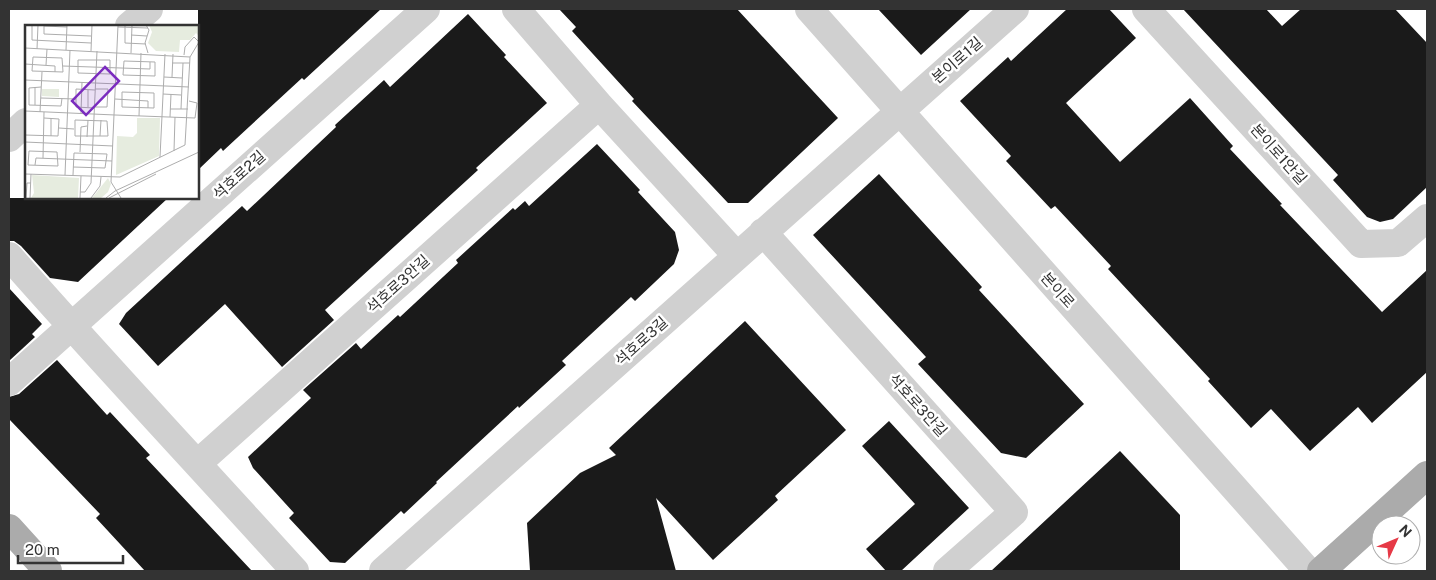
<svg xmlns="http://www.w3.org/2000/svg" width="1436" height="580" font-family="'Public Sans','Noto Sans KR',sans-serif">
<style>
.building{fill:#1a1a1a}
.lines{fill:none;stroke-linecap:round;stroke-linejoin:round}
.minor{stroke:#d0d0d0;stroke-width:28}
.major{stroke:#ababab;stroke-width:28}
.labels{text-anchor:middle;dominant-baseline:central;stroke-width:5;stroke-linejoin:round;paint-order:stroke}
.street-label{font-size:15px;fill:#333;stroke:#fff}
.inset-road{fill:none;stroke:#adadad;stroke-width:1}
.view{fill:#7b2cbf;fill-opacity:0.15;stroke:#7b2cbf;stroke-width:2.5}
.inset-edge{fill:none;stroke:#333;stroke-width:2.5}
</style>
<rect width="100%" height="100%" fill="#fff"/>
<path class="building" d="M198 9H381L304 80 302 78 223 151 221 148 198 170Z
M559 9H737L838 118 748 203H728L632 101 634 99 572 31 576 27Z
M878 9H971L921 55Z
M1067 9H1109L1136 38 1066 103 1120 162 1190 98 1233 146 1230 149 1282 204 1280 205 1382 312 1427 270V372L1372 423 1358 407 1310 451 1271 409 1251 428 1208 381 1210 379 1108 269 1111 266 1055 206 1051 209 1006 161 1011 156 960 101 1008 57 1011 61Z
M1183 9H1266L1282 26 1301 9H1395L1427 43V187L1393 219 1380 222 1367 217 1333 180 1338 175Z
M468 14 506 55 504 57 547 103 476 168 478 170 325 310 334 320 282 367 225 304 158 366 119 324 126 313 242 206 247 211 336 127 335 125 384 80 390 87Z
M597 144 640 190 638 192 675 232 679 250 674 264 635 301 631 297 562 361 566 365 519 408 518 406 436 482 437 483 404 514 401 511 345 563 330 562 289 518 294 513 253 468 248 457 311 398 303 390 356 343 361 349 398 315 400 317 458 263 456 260 513 208 515 210 525 201 529 206Z
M879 174 982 287 979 290 1084 404 1026 458 1001 453 918 364 926 357 813 235Z
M9 198H168L78 282 50 278 21 246 14 241H9Z
M9 288 42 324 32 334 35 337 9 361Z
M745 321 846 430 775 496 778 500 713 560 656 498 676 571H530L527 523 580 473 616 455 609 448Z
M57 360 107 415 110 412 150 455 146 458 252 571H145L96 518 100 514 9 419V397L19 394Z
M889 421 969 508 901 571H886L866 549 915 504 862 446Z
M1120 451 1180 515V571H991Z"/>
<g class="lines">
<path class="minor" d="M516 9 599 105 737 256
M809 9 1308 571
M1146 9 1361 244 1398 243 1427 218
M129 26 149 9
M9 138 26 122
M763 232 1014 512 947 571
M9 256C103 363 200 466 295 571
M9 382 426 9
M198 463 599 105
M383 571 1015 9"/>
<path class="major" d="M9 528 48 571
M1321 571 1427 475"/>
</g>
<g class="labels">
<g class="street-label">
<text transform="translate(957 60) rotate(-41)">본이로1길</text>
<text transform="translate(1279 154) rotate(48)">본이로1안길</text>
<text transform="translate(239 175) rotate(-42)">석호로2길</text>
<text transform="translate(398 284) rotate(-42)">석호로3안길</text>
<text transform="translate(1058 290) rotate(48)">본이로</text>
<text transform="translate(641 341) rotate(-42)">석호로3길</text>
<text transform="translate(918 405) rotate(48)">석호로3안길</text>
</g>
</g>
<g transform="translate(25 25)">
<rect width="174" height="174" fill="#fff"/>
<path d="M124 0H174V11L171 8 165 15H155L154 27 131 26 123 18 127 7ZM17 64H34V72L17 71ZM112 93H135L134 131 91 150 92 111 108 112 112 108ZM7 150 54 153 53 173H6L9 168ZM83 153 86 159 83 167 76 173H67Z" fill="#e6ecdf"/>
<path class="inset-road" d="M7 0V15L66 18M19 0V9L66 11M93 0 86 157 96 173M100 0V18L121 19M121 0 124 5 120 18 123 28M19 1 42 2M93 2 123 3M106 10 122 11M0 23 165 32M12 24 13 0M41 25 42 0M66 26 67 0M106 28 107 0M8 32 37 33 38 47 7 46ZM53 35H85V49L53 48ZM99 36 130 37V51L98 50ZM147 38H165M0 39 30 41V47M21 40 22 24M38 41 125 44V37M139 52 157 53M147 52 148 29M0 55 164 62M16 62 4 63V80L36 81 37 73M97 67 129 68V83L97 82ZM138 69 156 70M16 73 51 74M90 74 123 76V83M10 80V62M63 82V65M69 82H82L83 64H70M69 83 51 82V64L70 65M145 84H163M156 84 158 38M0 86 90 90M15 87 17 47M56 88 57 57M90 90 170 93 172 78 164 76M114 91 116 28M145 92 146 69M50 95 82 96 83 111H50ZM34 103 49 104M0 110 33 111 34 94 19 93M26 111V93M75 111 76 95M62 112 63 95M0 117 88 121M4 126 32 127 33 141 3 140ZM149 126 150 92M55 127 56 102 62 101M135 132 140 29M18 133 19 87M10 140 11 133 87 136M0 149 95 152 160 120 165 32 174 17 169 12 160 22 159 30M40 150 45 25M48 150 49 128 82 129 80 143 48 142M55 167H60L66 158 72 26M1 173 2 158H6M5 173 6 149M55 173 56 151M66 173 75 161 76 152M81 173 90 166 174 127M84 173 131 149"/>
<path class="view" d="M80 42 94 56 61 90 47 76Z"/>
<rect width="174" height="174" class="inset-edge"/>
</g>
<rect width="1436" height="580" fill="none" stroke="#333333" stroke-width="20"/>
<g transform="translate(1396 540) rotate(46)"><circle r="24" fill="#ffffff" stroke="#adadad"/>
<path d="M0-4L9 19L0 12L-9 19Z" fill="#e63946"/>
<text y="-8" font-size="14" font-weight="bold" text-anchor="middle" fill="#333333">N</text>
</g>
<path d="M18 555v8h105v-8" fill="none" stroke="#333333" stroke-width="2.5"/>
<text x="25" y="555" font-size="15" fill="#333333" stroke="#ffffff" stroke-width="4" paint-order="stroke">20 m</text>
</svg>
